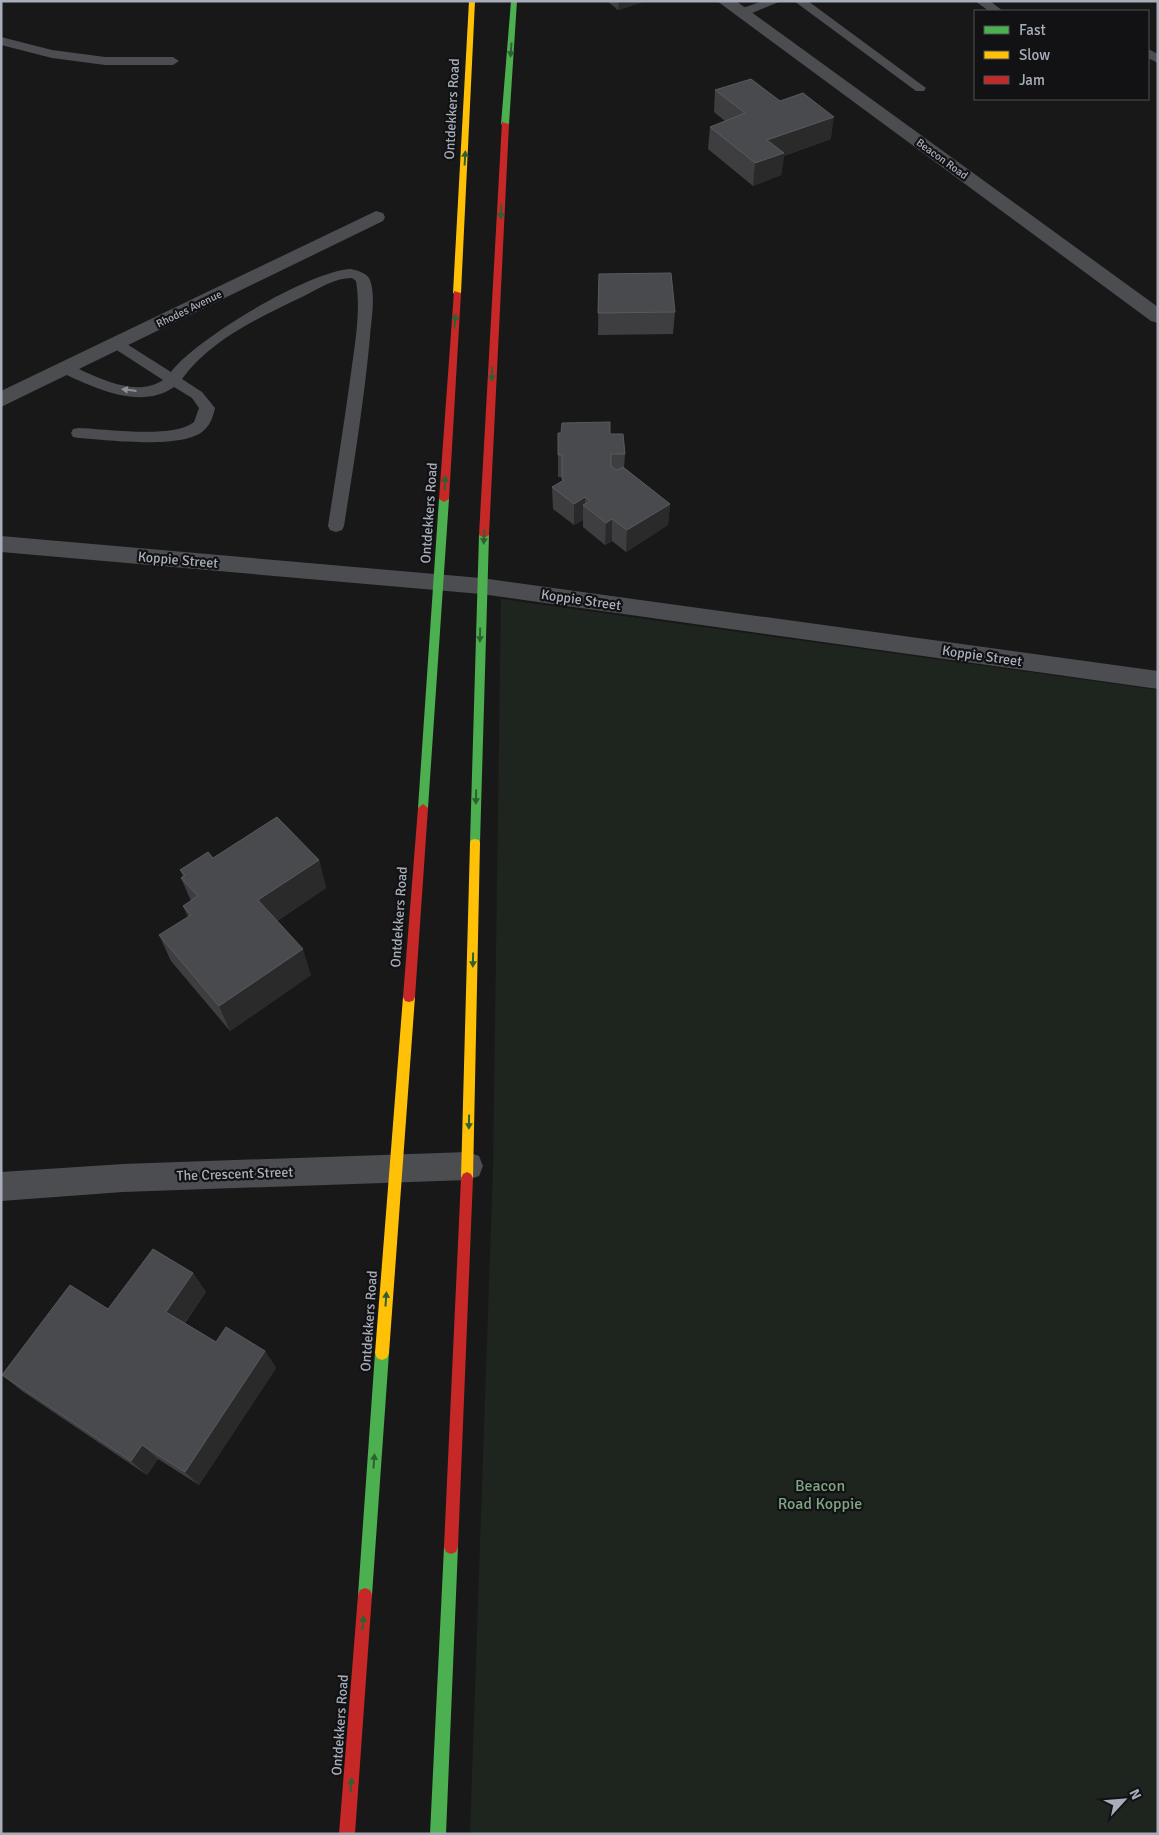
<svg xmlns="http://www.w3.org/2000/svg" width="1159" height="1835" font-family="Signika,sans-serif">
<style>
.green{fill:#1e251f}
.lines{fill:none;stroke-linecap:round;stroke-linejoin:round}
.lane{fill:#4c4d51;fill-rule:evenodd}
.street{fill:#4c4d51;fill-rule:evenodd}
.fast{fill:#4caf50;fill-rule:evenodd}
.slow{fill:#ffc107;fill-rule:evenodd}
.jam{fill:#c62828;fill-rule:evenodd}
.wall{fill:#3e3e40}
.shaded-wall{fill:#2a2a2b}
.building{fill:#494a4d;stroke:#585a5e}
.oneway{fill:#2f6032}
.oneway2{fill:#8c919a}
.labels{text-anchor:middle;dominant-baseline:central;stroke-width:4.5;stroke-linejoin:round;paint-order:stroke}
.far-street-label{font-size:11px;fill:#a8aeb9;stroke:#121214}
.street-label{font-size:14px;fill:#a8aeb9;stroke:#121214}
.near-park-label{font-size:16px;fill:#7fa581;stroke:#121214}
</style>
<rect width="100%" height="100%" fill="#181818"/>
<path class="green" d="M501 599 1158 690V1834H470L493 1168Z"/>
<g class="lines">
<path class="lane" d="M763 1H781L745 16 741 17 735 13 737 10Z
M794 1H808L926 88 924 91H916Z
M975 1H990L1003 11H989Z
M1 37 52 50 105 57H173L179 61 173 65H105L52 58 1 45Z
M1148 49 1158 54V63L1148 58Z
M351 269C359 271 367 273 370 280 376 297 371 320 370 337 364 401 354 463 344 526L342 530 336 532 330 530 328 526C336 475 344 424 351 373 355 343 361 311 356 281L352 278C334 278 318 289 302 297 260 317 210 340 182 379L202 392 215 408C213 417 210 426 202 432 179 449 108 440 79 438L73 437 71 433 73 429 79 428C106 429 174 439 194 422L199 408 192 398 174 387C140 411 93 387 60 372L57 369 60 366C69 363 77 368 85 372 108 382 140 396 163 380L112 347 110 344 112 341H122L171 372C195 339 311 270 351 269Z"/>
<path class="street" d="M717 1H736L1158 307V323L1151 321Z
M376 211 383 213 385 217 383 221 1 407V391Z
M1 536 481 578 1158 671V689L481 594 1 552Z
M468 1152 479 1156 483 1166 479 1176 468 1180 123 1192 1 1201V1172L123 1164Z"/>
<path class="fast" d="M511 1H517L509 124 505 126 501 124Z
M444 496 449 499 428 808 423 812 418 808 439 499Z
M484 532 489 535 480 843 479 846H471L470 843 479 535Z
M382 1346 387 1348 389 1353 372 1595 370 1600 365 1602 360 1600 358 1595 375 1353 377 1348Z
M451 1540 456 1542 458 1547 446 1834H430L444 1547 446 1542Z"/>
<path class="slow" d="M469 1H475L461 293 457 295 453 293Z
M475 839 479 840 480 843 473 1178 471 1182 467 1184 463 1182 461 1178 470 843 471 840Z
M409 992 413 993 415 997 389 1353 387 1358 382 1360 377 1358 375 1353 403 997 405 993Z"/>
<path class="jam" d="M502 122 509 124 489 535 484 538 479 535Z
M454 291 461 293 449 499 444 502 439 499Z
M423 804 428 808 415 997 413 1001 409 1002 405 1001 403 997 418 808Z
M467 1172 471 1174 473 1178 458 1547 456 1552 451 1554 446 1552 444 1547 461 1178 463 1174Z
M365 1588 370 1590 372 1595 355 1834H339L358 1595 360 1590Z"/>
</g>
<path class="wall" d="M607 1H646L618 10Z
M715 90 780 101 831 139 784 156 781 175 753 186 708 149 710 127 725 121 714 112Z
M599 274 675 312 673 334 598 335Z
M610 434 625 454 624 468 670 504 668 525 626 552 612 541 605 545 583 527V520L574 525 553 509 552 487 562 481V477H558V455Z
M213 858 319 860 326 888 277 921 311 975 230 1031 171 961 159 935 188 917 183 906 191 901 181 878 183 876 180 870Z
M193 1273 206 1292 185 1323 216 1342 265 1351 276 1368 199 1485 158 1459 147 1475 22 1391 2 1375 108 1309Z"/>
<path class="shaded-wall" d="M619 1H646L618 10Z
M834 117 831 139 784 156 781 175 753 186 755 163 767 140Z
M585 497V506L583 505V520L574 525V504Z
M670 504 668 525 626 552 627 530Z
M612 519V541L605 545 606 523Z
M319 860 326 888 267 927 258 900Z
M303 949 311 975 230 1031 219 1006Z
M193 1273 206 1292 180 1329 166 1312Z
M265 1351 276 1368 199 1485 185 1472Z
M142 1445 158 1459 147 1475 131 1461Z"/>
<path class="building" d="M751 79 780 101 803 93 834 117 767 140 784 153 755 163 710 127 745 113 715 90Z
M671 273 675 312 598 313 599 274Z
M610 422V434H623L625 454H611V466L617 470 623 467 670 504 627 530 612 519 606 523 583 505 590 501 585 497 574 504 552 487 564 480 562 479V455H558V433H561L562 423Z
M277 817 319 860 258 900 303 949 219 1006 159 935 191 915 183 906 198 896 181 878 185 875 180 870 208 852 213 858Z
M153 1249 193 1273 166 1312 216 1342 226 1327 265 1351 185 1472 142 1445 131 1461 2 1375 70 1285 108 1309Z"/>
<defs><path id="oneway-solid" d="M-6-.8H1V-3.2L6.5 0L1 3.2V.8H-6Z" transform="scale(1.25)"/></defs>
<g class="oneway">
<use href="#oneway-solid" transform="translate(511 50) rotate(94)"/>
<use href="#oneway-solid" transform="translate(465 158) rotate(-87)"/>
<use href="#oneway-solid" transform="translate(501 212) rotate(93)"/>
<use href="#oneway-solid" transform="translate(455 321) rotate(-86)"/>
<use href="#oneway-solid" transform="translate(492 374) rotate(93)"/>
<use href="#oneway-solid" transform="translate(445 483) rotate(-86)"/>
<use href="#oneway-solid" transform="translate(484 537) rotate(93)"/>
<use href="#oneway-solid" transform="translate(480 635) rotate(91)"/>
<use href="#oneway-solid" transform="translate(476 797) rotate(91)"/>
<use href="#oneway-solid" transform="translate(473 960) rotate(91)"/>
<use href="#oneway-solid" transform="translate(469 1122) rotate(91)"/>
<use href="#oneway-solid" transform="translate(386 1299) rotate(-86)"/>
<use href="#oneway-solid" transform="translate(374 1461) rotate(-86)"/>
<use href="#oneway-solid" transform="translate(363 1623) rotate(-86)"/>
<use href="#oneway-solid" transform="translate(351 1785) rotate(-86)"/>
</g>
<use class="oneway2" href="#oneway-solid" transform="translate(129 390) rotate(-173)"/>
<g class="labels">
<g class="far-street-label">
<text transform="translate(942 159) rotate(36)">Beacon Road</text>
<text transform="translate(189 309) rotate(-26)">Rhodes Avenue</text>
</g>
<g class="street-label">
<text transform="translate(452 109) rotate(-87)">Ontdekkers Road</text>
<text transform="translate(429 513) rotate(-86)">Ontdekkers Road</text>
<text transform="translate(178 560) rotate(5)">Koppie Street</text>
<text transform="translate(581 600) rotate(8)">Koppie Street</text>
<text transform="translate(982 656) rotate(8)">Koppie Street</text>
<text transform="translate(399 917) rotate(-86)">Ontdekkers Road</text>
<text transform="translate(235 1174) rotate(-2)">The Crescent Street</text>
<text transform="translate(369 1321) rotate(-86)">Ontdekkers Road</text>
<text transform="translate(340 1725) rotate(-86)">Ontdekkers Road</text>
</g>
<g class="near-park-label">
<text x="820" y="1486">Beacon<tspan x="820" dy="18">Road Koppie</tspan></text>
</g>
</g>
<rect width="1159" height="1835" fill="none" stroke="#a8aeb9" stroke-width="5"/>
<rect x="974" y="10" width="175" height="90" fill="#121214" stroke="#4e5056"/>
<rect x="984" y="26" width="25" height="8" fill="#4caf50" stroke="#4e5056"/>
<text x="1019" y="35" font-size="15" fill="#a8aeb9">Fast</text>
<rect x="984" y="51" width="25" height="8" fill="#ffc107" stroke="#4e5056"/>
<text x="1019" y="60" font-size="15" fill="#a8aeb9">Slow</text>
<rect x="984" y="76" width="25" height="8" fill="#c62828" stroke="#4e5056"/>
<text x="1019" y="85" font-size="15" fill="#a8aeb9">Jam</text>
<g transform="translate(1124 1800) rotate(64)" stroke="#121214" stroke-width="4" paint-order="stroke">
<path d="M0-4L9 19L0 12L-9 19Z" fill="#a8aeb9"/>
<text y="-8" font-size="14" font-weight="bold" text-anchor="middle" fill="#a8aeb9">N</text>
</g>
</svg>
